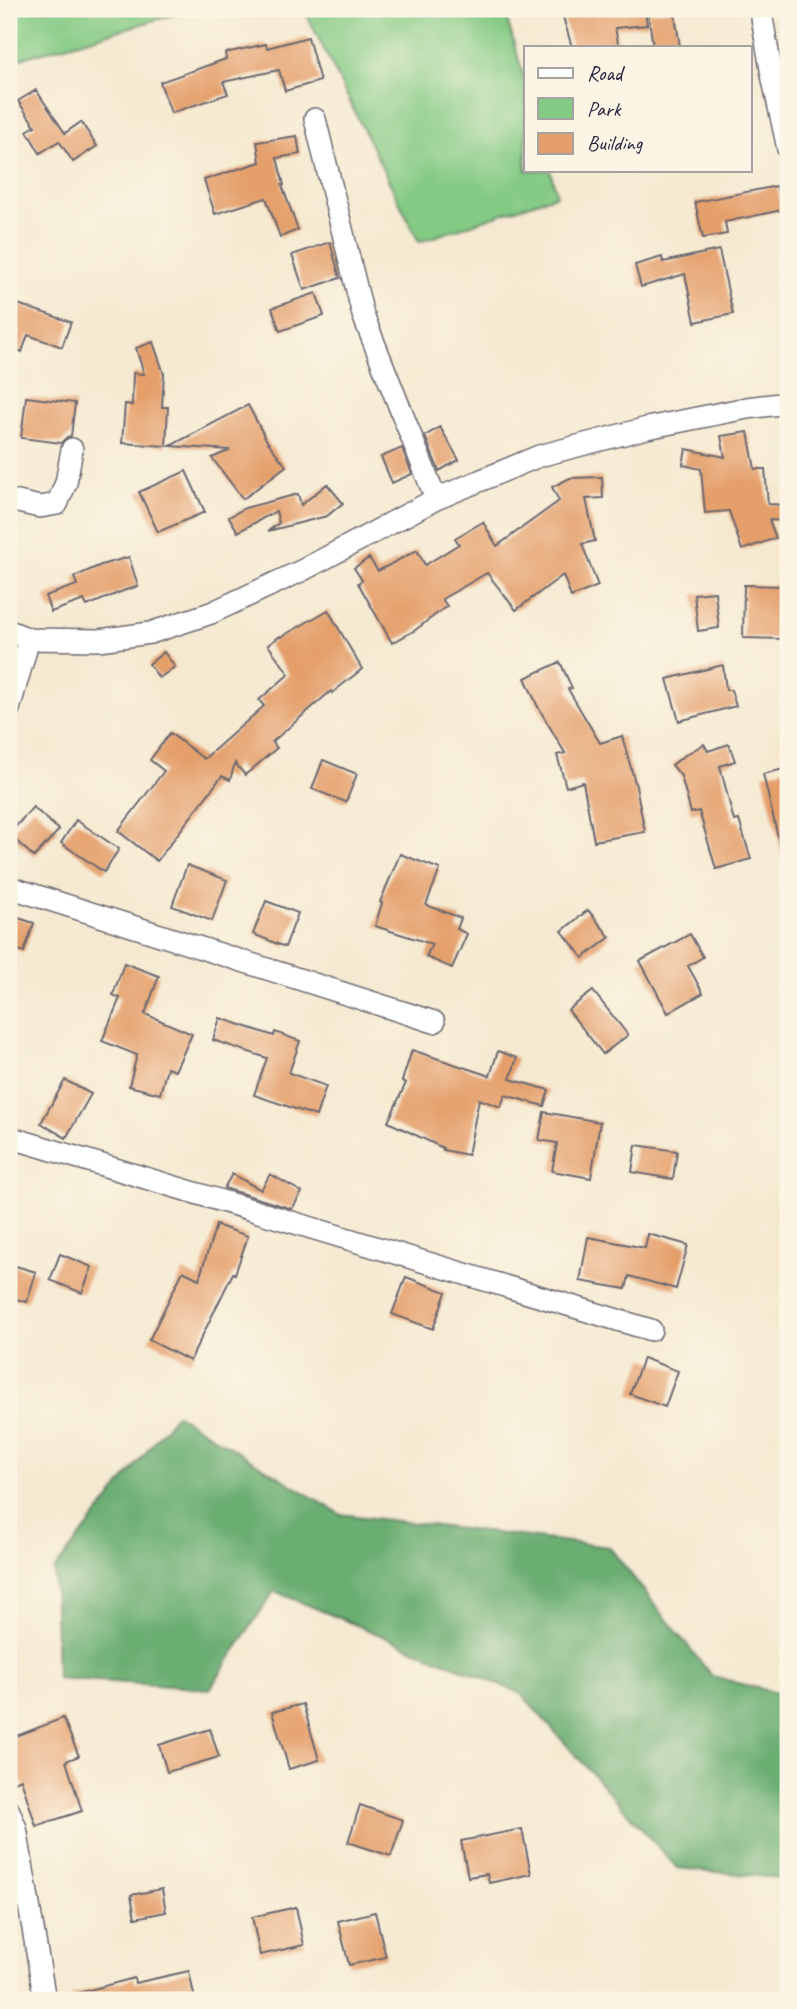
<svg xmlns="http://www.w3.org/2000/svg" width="797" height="2009" font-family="Caveat,sans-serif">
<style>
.green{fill:#84ca84;stroke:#537660;stroke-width:2}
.forest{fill:#6bae72;stroke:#466856;stroke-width:2}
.building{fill:#e49f6a}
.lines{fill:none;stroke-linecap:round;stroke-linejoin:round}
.minor-casing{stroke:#6c6870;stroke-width:24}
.minor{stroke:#fff;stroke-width:21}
</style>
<rect width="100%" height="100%" fill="#fcf5e5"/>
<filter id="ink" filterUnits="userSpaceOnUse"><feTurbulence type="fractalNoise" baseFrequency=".0143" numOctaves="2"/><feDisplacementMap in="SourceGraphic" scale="14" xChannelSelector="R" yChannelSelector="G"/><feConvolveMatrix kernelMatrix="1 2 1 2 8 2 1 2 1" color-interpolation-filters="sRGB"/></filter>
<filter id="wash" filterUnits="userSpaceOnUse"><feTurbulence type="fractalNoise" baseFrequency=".00686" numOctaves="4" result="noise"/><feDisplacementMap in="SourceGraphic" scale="28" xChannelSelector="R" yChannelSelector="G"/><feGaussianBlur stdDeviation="1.57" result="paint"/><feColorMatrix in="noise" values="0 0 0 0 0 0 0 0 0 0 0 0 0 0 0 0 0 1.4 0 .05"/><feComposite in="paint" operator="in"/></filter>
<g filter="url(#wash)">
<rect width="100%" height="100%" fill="#f5ead1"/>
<path class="green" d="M9 9H194L9 62Z
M304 9H504L526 85V170H550L557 195 419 242Z"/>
<path class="forest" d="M176 1414 340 1514 609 1547 712 1676 788 1696V1879L677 1868 520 1693 274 1591 210 1689 57 1678 54 1570Z"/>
<g id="blocks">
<path class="building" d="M591 9H645L647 25 615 28 619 47H572L563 17Z
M674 9 680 47H653L648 12Z
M308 37 320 81 285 91 279 70 223 82 228 94 171 113 160 82 226 59 225 53 266 44 267 48Z
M36 90 65 133 81 122 97 146 73 162 59 141 40 153 27 131 35 126 18 101Z
M297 136 300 154 277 158 284 185H282L298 230 280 237 266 198 215 214 204 180 260 162 257 142Z
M777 186 782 210 725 222 727 234 703 238 695 202Z
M330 242 340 278 304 290 292 255Z
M719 250 733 314 695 322 685 274 641 287 635 265 662 257 663 262Z
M316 293 324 316 280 331 272 308Z
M9 301 71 322 62 347 28 335 22 352 9 347Z
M153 342 164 374 162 407H168L166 446 122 443 125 404 132 405 133 373 144 374 136 348Z
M26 397 75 403 71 436 67 437 61 443 21 438Z
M248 405 267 441 286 466 243 499 212 458 230 450 170 446Z
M440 427 459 460 439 471 425 436Z
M748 432 755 469H765L768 504 788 505V521L769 520 776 538 742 550 729 511 705 513 701 469 683 465 686 449 725 457 721 436Z
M402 448 412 474 392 483 381 457Z
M186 471 205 512 158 532 139 492Z
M602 477 603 498 586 499 595 541 582 544 598 586 571 597 563 575 516 610 487 573 442 599 447 606 414 631 392 643 358 583 362 580 354 568 369 558 378 571 417 550 425 565 459 544 455 538 483 522 497 546 559 501 552 487 570 478Z
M327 484 343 503 327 516 268 531 279 523 276 511 238 532 229 517 245 508 298 494 301 505Z
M129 557 138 586 123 591 87 606 84 600 51 612 45 596 77 585 74 577 101 565Z
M744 585 786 586 785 639 743 638Z
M715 592 719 628 698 631 694 594Z
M328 610 362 669 332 693 331 691 272 742 277 748 245 775 235 763 230 780 222 776 157 861 118 831 164 771 150 760 170 733 204 759 264 706 259 700 289 674 268 645 280 636 281 637Z
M164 652 175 667 159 678 149 664Z
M560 662 572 688 568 689 600 743 622 736 636 786 645 832 594 841 583 782 566 787 557 755 565 753 537 705 525 678Z
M723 665 726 690H731L736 706 679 721 667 679Z
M704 744 708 751 729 744 735 761 720 766 734 821 739 820 751 859 716 869 699 811 691 813 681 776 672 765 685 755Z
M323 760 357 774 346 802 312 789Z
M788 768V853L782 854 763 774Z
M33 807 59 830 34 857 9 834Z
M76 820 119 849 104 872 61 843Z
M400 854 440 869 426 905 461 918 457 929 467 934 452 968 426 957 432 944 375 926 382 903 380 902Z
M187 865 227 880 212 921 172 906Z
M266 901 298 913 285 947 253 934Z
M588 910 610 937 583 958 562 931Z
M9 915 34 923 24 952 9 947Z
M690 934 703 957 688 966 703 993 668 1013 640 961Z
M124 963 159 976 145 1014 192 1034 175 1071 167 1068 160 1094 129 1086 137 1055 102 1041 120 998 113 995Z
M593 991 628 1035 603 1054 568 1010Z
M220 1018 274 1036 275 1032 300 1041 289 1073 326 1086 316 1116 254 1095 267 1058 213 1040Z
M412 1050 490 1076 498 1051 517 1058 510 1079 549 1090 544 1106 505 1095 501 1107 479 1099 468 1155 443 1150V1148L388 1122 406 1083 402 1081Z
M65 1080 91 1094 66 1138 41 1123Z
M544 1112 600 1122 591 1178 552 1171 557 1143 539 1140Z
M636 1145 677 1151 673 1179 632 1172Z
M232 1174 261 1190 270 1174 302 1192 292 1209 224 1188Z
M216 1225 248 1236 235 1274 233 1273 190 1361 149 1340 183 1271 199 1279Z
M648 1234 688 1245 676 1289 629 1276 626 1289 580 1281 588 1237 645 1248Z
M60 1254 92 1267 82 1293 50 1280Z
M9 1264 36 1272 27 1302 9 1297Z
M406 1277 446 1292 433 1329 392 1314Z
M643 1358 678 1371 665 1407 630 1394Z
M303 1704 319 1760 289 1769 272 1712Z
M63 1718 79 1756 66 1761 82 1811 36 1826 21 1779 9 1784V1739Z
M210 1729 219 1757 167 1772 159 1745Z
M360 1805 403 1820 391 1856 348 1842Z
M522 1829 531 1874 489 1883 487 1874 468 1877 461 1841Z
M162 1889 166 1912 135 1918 131 1895Z
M296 1907 304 1945 260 1955 252 1917Z
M375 1912 386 1957 349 1965 338 1921Z
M189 1971 195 2000H72L71 1995 134 1978 135 1983Z"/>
</g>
</g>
<g filter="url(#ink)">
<use href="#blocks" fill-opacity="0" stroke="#6c6870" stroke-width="2"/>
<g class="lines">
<g class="minor-casing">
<path id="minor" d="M762 18 772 75 788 149
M315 119 363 315 436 499
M9 500 40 507 57 504 66 483 72 449
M9 631 29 639 99 640 150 633 211 613 303 570 436 499 539 456 647 428 747 408 788 403
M9 709 29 639
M9 887 434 1022
M9 1137 651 1330
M9 1811 16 1828 45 2000"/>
</g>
<use href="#minor" class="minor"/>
</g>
</g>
<rect width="797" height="2009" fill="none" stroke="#fcf5e5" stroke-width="35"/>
<rect x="524" y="46" width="228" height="126" fill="#fcf5e5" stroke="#a5a1a1" stroke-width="2"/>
<rect x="538" y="68" width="35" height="10" fill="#ffffff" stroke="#a5a1a1" stroke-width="2"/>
<text x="587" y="80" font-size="21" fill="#22223b">Road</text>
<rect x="538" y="98" width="35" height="21" fill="#84ca84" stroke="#a5a1a1" stroke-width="2"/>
<text x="587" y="116" font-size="21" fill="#22223b">Park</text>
<rect x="538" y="133" width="35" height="21" fill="#e49f6a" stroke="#a5a1a1" stroke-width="2"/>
<text x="587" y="150" font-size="21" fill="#22223b">Building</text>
</svg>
